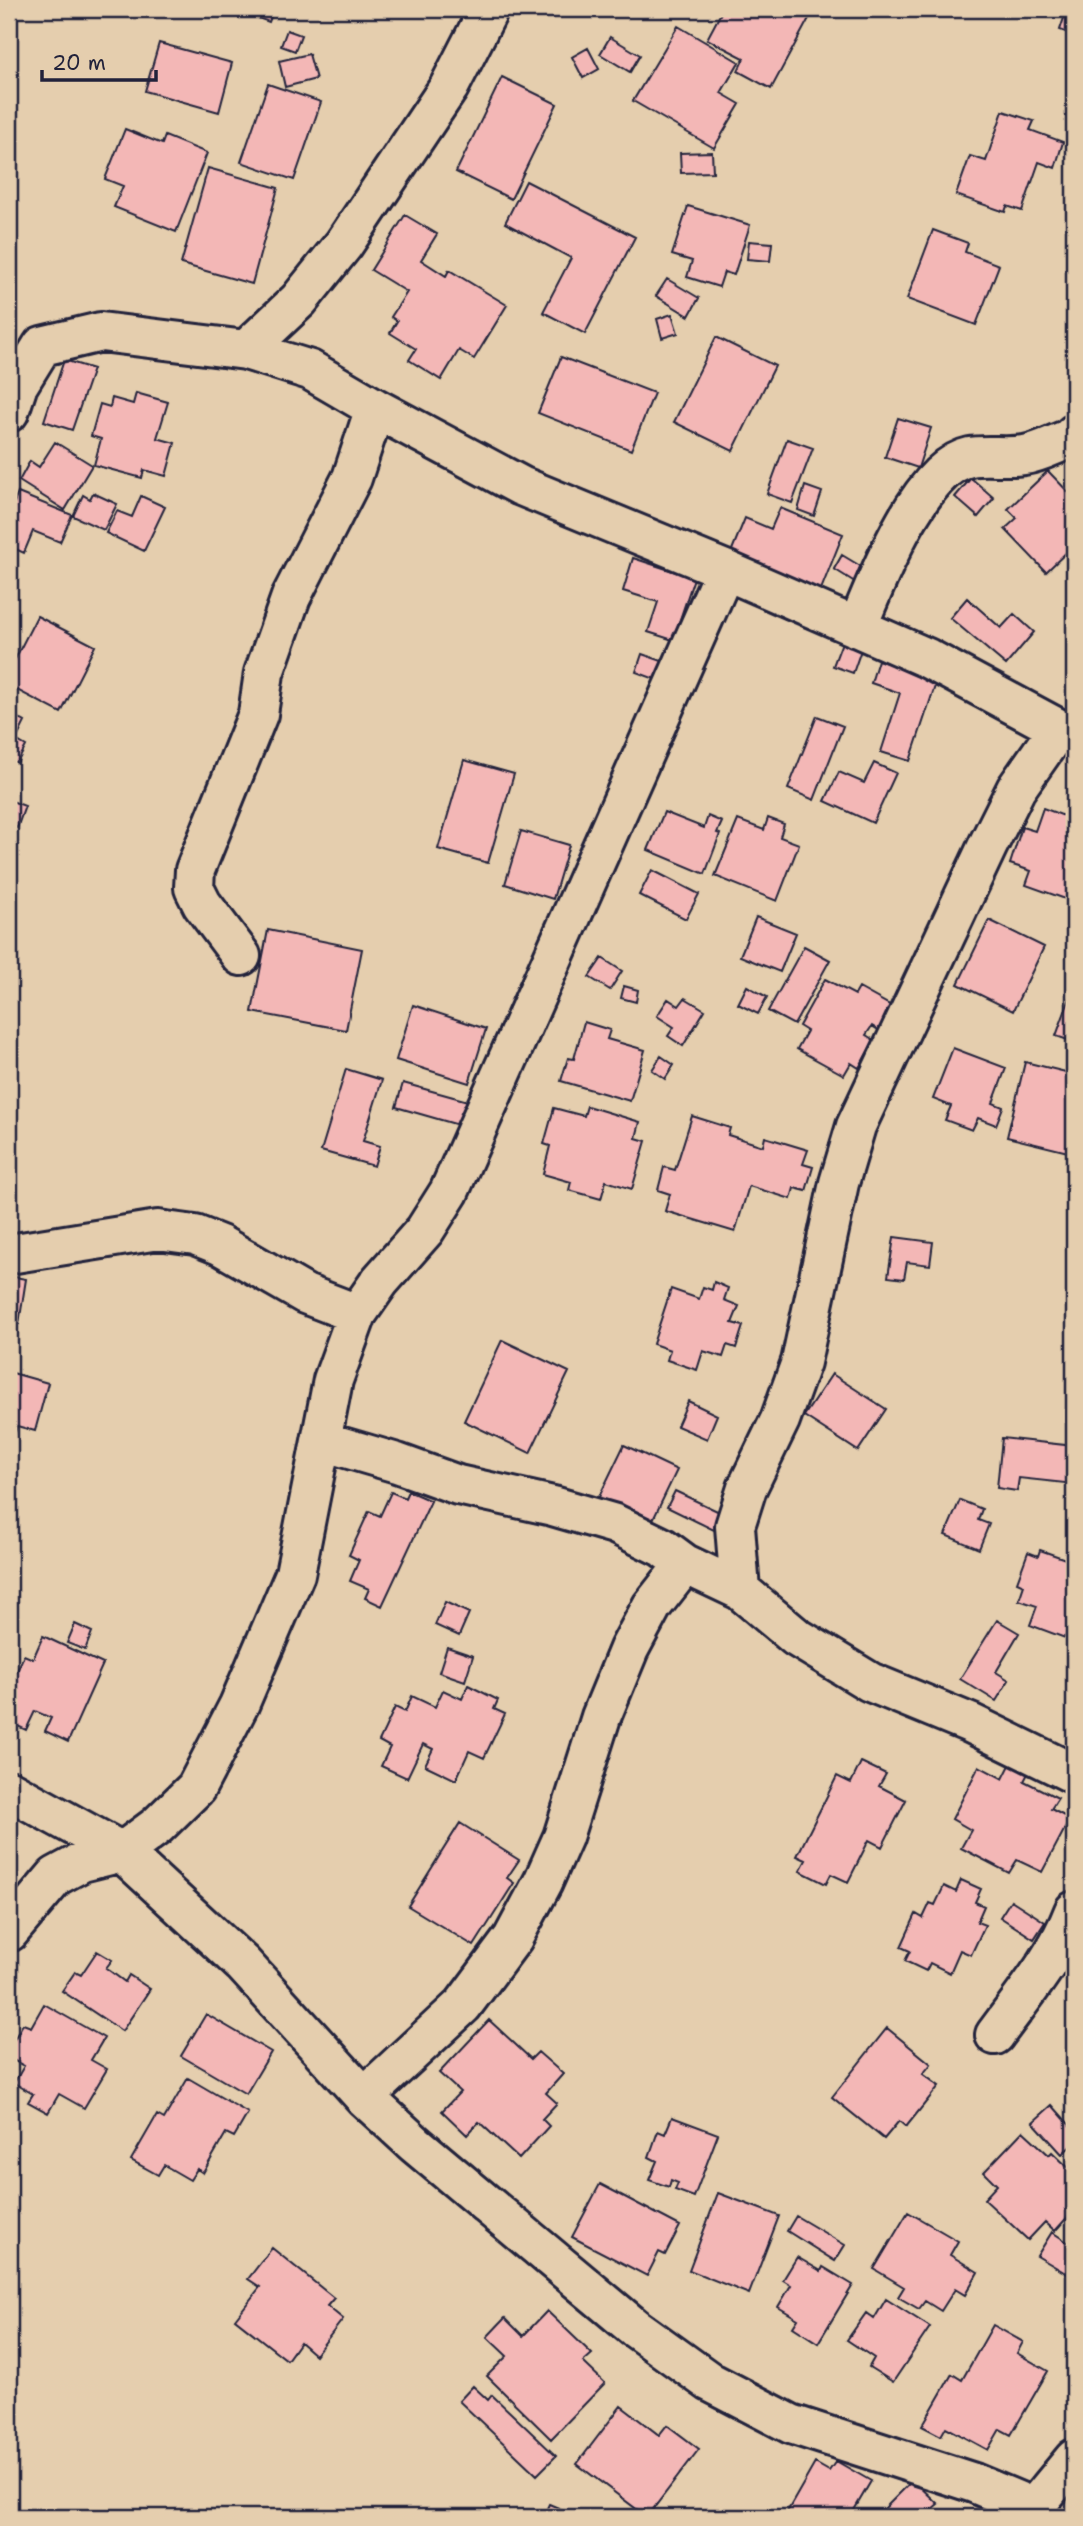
<svg xmlns="http://www.w3.org/2000/svg" width="1083" height="2526" font-family="'Shantell Sans',sans-serif">
<style>
.building{fill:#f3b7b6;stroke:#22223b;stroke-width:2}
.lines{fill:none;stroke-linecap:round;stroke-linejoin:round}
.minor-casing{stroke:#22223b;stroke-width:44}
.minor{stroke:#e5ceae;stroke-width:38}
</style>
<rect width="100%" height="100%" fill="#e5ceae"/>
<filter id="ink" filterUnits="userSpaceOnUse"><feTurbulence type="fractalNoise" baseFrequency=".0143" numOctaves="2"/><feDisplacementMap in="SourceGraphic" scale="14" xChannelSelector="R" yChannelSelector="G"/><feConvolveMatrix kernelMatrix="1 2 1 2 8 2 1 2 1" color-interpolation-filters="sRGB"/></filter>
<g filter="url(#ink)">
<path class="building" d="M233 9H274L269 22Z
M723 9H814L771 89 738 71 744 58 707 39Z
M1067 9H1074V35L1060 30Z
M678 26 739 62 721 93 740 104 714 148 633 101Z
M287 30 301 35 295 51 281 46Z
M610 37 640 55 630 72 600 54Z
M159 43 232 63 219 112 145 91Z
M588 48 599 69 583 78 572 57Z
M309 54 316 79 285 87 279 61Z
M502 77 557 104 511 199 456 172Z
M268 84 321 102 294 180 241 162Z
M1003 111 1034 121 1030 130 1063 142 1055 168 1039 162 1022 211 1007 206 1005 212 956 195 970 156 986 161Z
M125 129 162 144 165 136 207 153 176 232 114 207 123 186 105 179Z
M712 152 713 172 681 173 680 153Z
M208 168 278 188 252 284 181 264Z
M526 181 635 237 585 334 543 312 571 258 505 223Z
M688 206 750 225 734 275 724 272 719 287 687 277 692 261 672 255Z
M405 215 437 234 421 260 446 276 449 270 507 305 474 359 459 350 441 380 409 360 416 349 390 333 397 321 391 317 407 292 371 270Z
M933 230 968 243 965 252 999 265 976 325 907 299Z
M749 241 772 243 770 261 747 259Z
M667 279 699 298 689 316 656 296Z
M672 314 678 333 662 338 657 319Z
M716 337 775 366 733 451 674 422Z
M561 357 654 393 631 450 538 413Z
M64 360 93 369 72 430 44 421Z
M136 393 168 402 157 438 175 443 166 476 144 470 142 478 94 465 101 439 91 436 100 404 110 407 112 398 133 404Z
M898 418 931 428 918 468 885 457Z
M787 439 813 448 792 503 767 494Z
M55 442 92 465 65 510 19 481 30 461 39 467Z
M1048 471 1074 498V545L1046 572 1005 529 1017 518 1008 509Z
M971 478 994 498 978 517 955 497Z
M805 486 822 492 814 516 798 510Z
M18 493 72 515 60 542 33 531 24 553 9 546V515Z
M93 493 117 504 104 530 73 516 83 495 90 499Z
M141 496 165 507 144 551 106 533 117 511 132 517Z
M780 508 843 534 820 592 730 555 745 518 771 529Z
M842 555 867 570 858 584 834 569Z
M633 558 694 578 673 640 648 632 658 602 623 591Z
M967 598 1001 628 1014 614 1034 632 1006 665 950 618Z
M37 616 95 646 61 713 9 686V671Z
M844 637 863 644 853 673 833 666Z
M642 654 662 661 655 679 636 672Z
M878 660 937 680 910 761 881 752 900 693 871 683Z
M9 713 25 722 16 740 26 746 17 763 9 759Z
M817 716 843 726 814 800 788 789Z
M464 760 514 774 488 863 438 849Z
M874 763 896 773 873 823 825 801 839 772 864 783Z
M9 800 25 806 17 828 9 825Z
M1069 804 1074 805V902L1026 885 1031 871 1010 864 1022 827 1035 831 1043 808 1064 816Z
M664 812 704 828 708 816 722 822 717 833 720 834 705 874 648 850Z
M768 818 784 824 780 837 799 844 777 901 715 876 738 820 764 830Z
M521 831 569 845 553 899 505 884Z
M652 870 699 894 686 919 639 895Z
M756 917 796 933 780 972 740 956Z
M989 920 1044 947 1013 1011 958 984Z
M268 930 362 949 346 1030 252 1012Z
M804 946 830 960 794 1025 768 1011Z
M602 958 622 971 610 990 589 977Z
M825 979 855 995 859 988 893 1007 880 1031 872 1026 866 1035 874 1040 859 1068 851 1063 844 1075 797 1049 807 1031 799 1026Z
M624 986 638 990 636 1002 621 998Z
M747 986 767 997 758 1014 738 1004Z
M1074 987V1042L1056 1036Z
M685 998 705 1010 683 1046 668 1036 674 1027 657 1016 668 999 679 1006Z
M413 1005 486 1029 469 1083 396 1060Z
M584 1022 610 1030 607 1039 645 1050 630 1101 561 1081 568 1058 574 1059Z
M953 1048 1006 1068 993 1103 1003 1107 996 1125 978 1118 972 1130 945 1120 951 1106 933 1099Z
M661 1056 674 1065 665 1079 652 1070Z
M1025 1062 1074 1074 1072 1153 1007 1137Z
M346 1069 382 1080 363 1141 380 1146 374 1166 321 1151Z
M403 1083 475 1103 469 1128 396 1107Z
M587 1106 640 1122 636 1138 646 1141 632 1189 606 1181 601 1199 569 1190 571 1182 543 1174 550 1146 544 1144 554 1108 584 1116Z
M692 1116 730 1128 728 1135 763 1146 765 1137 808 1150 803 1164 813 1167 806 1191 794 1188 791 1199 749 1186 735 1232 665 1211 670 1194 658 1190 664 1167 675 1170Z
M894 1237 933 1242 930 1265 907 1262 904 1279 888 1277Z
M9 1276 26 1279 19 1324 9 1323Z
M714 1282 728 1288 724 1300 739 1306 732 1323 743 1326 736 1348 727 1345 723 1357 703 1351 697 1370 667 1360 670 1350 653 1344 671 1289 699 1299 703 1287 712 1290Z
M502 1340 569 1372 530 1453 464 1421Z
M9 1372 48 1383 35 1431 17 1426 14 1436 9 1435Z
M832 1374 886 1409 858 1451 804 1416Z
M688 1401 717 1415 707 1439 677 1426Z
M1002 1438 1074 1446V1484L1019 1478 1017 1491 997 1488Z
M624 1445 677 1470 650 1526 597 1501Z
M408 1491 431 1501 382 1606 365 1598 369 1589 350 1581 359 1560 349 1555 369 1511 380 1516 391 1492 405 1498Z
M675 1491 728 1516 720 1533 667 1507Z
M960 1500 982 1509 978 1520 989 1524 979 1549 945 1535Z
M1040 1550 1074 1562V1628L1069 1626 1065 1638 1030 1625 1037 1606 1019 1600 1024 1585 1017 1582 1028 1552 1038 1556Z
M445 1602 469 1613 459 1636 435 1625Z
M997 1620 1019 1633 996 1672 1009 1680 996 1701 960 1679Z
M75 1624 92 1632 85 1650 67 1643Z
M43 1636 103 1664 68 1742 45 1731 51 1718 35 1711 26 1730 9 1722V1712L13 1703 9 1701V1689L24 1655 33 1659Z
M447 1647 473 1656 465 1681 439 1672Z
M468 1685 498 1700 494 1709 505 1714 484 1758 469 1751 456 1780 425 1765 433 1749 423 1744 407 1778 381 1766 390 1747 379 1741 395 1707 405 1712 412 1696 435 1707 443 1690 462 1699Z
M1015 1755 1033 1764 1024 1781 1058 1798 1051 1809 1070 1819 1042 1872 1017 1860 1009 1873 961 1848 971 1830 952 1819 979 1766 1003 1779Z
M861 1762 886 1774 879 1786 906 1800 882 1847 869 1840 848 1882 831 1874 826 1884 800 1871 806 1860 797 1856 837 1776 851 1783Z
M460 1823 519 1860 507 1878 514 1883 474 1946 408 1906Z
M961 1880 981 1889 975 1902 984 1906 977 1922 985 1925 971 1955 960 1950 950 1973 930 1963 926 1971 905 1961 910 1951 901 1947 916 1914 923 1918 930 1903 935 1905 944 1886 956 1892Z
M1011 1900 1045 1922 1034 1939 1000 1917Z
M97 1951 112 1960 106 1968 125 1982 129 1975 150 1989 122 2031 62 1991 75 1972 81 1975Z
M44 2004 104 2038 91 2060 107 2069 84 2108 59 2094 48 2113 28 2102 33 2094 14 2083 24 2066 9 2058V2048L23 2024 31 2027Z
M206 2014 271 2052 246 2094 181 2056Z
M489 2020 531 2059 538 2052 563 2074 546 2093 557 2103 542 2119 549 2126 519 2159 479 2122 467 2135 442 2111 460 2092 439 2073Z
M887 2028 931 2064 923 2074 939 2086 906 2127 899 2121 884 2139 832 2097Z
M188 2078 248 2113 234 2137 226 2133 203 2173 197 2169 190 2180 164 2165 158 2175 131 2160 157 2115 164 2119Z
M1052 2105 1074 2130V2143L1062 2154 1033 2122Z
M672 2117 718 2134 694 2197 675 2190 678 2183 671 2180 669 2187 649 2180 657 2161 649 2157 658 2131 665 2134Z
M1023 2131 1049 2155 1052 2152 1074 2173V2194L1069 2199 1074 2203V2210L1055 2231 1045 2222 1028 2240 984 2199 997 2185 984 2172Z
M600 2184 680 2226 665 2255 659 2252 647 2276 572 2237Z
M718 2193 779 2216 749 2294 689 2270Z
M908 2212 958 2241 950 2255 978 2272 965 2295 955 2289 941 2311 925 2301 919 2309 898 2297 904 2287 874 2269Z
M796 2216 845 2245 835 2261 787 2231Z
M1052 2232 1069 2243 1074 2234V2278L1037 2256Z
M272 2248 334 2298 327 2306 343 2319 315 2355 300 2342 287 2360 235 2319 260 2287 248 2279Z
M797 2257 821 2271 823 2267 853 2285 818 2343 793 2327 798 2319 778 2307 791 2285 783 2280Z
M886 2299 930 2327 893 2382 869 2367 874 2358 847 2340 866 2313 874 2319Z
M547 2311 592 2354 583 2362 605 2383 551 2439 487 2376 507 2356 487 2337 505 2318 523 2336Z
M993 2325 1023 2342 1017 2353 1048 2371 1011 2435 1000 2429 988 2450 946 2427 941 2436 922 2426 952 2374 962 2380Z
M473 2386 488 2400 492 2395 556 2456 537 2475 459 2401Z
M621 2406 659 2435 667 2425 699 2449 647 2517 577 2464Z
M836 2461 871 2481 850 2517H797L787 2512 815 2463 829 2471Z
M913 2480 938 2504 932 2509 941 2517H886L881 2512Z
M549 2504 580 2517H543Z"/>
<g class="lines">
<g class="minor-casing">
<path id="minor" d="M246 350 299 300 344 244 449 87 489 9
M9 412 18 385 42 346 101 332 246 350 310 370 375 408 521 486 725 570 927 658 1074 737
M857 628C875 584 919 467 970 457 987 454 1006 458 1024 455 1039 453 1055 444 1069 439L1074 434
M241 956 202 904 194 888 195 870 258 714 264 673 291 597 352 478 375 408
M9 1254 158 1230 195 1235 220 1245 305 1294 357 1314
M322 1441 397 1463 458 1485 553 1506 615 1524 662 1547 685 1564 740 1590 796 1637 870 1682 970 1723 1074 1774
M740 1590 735 1526 747 1488 780 1420 801 1362 839 1183 856 1126 988 845 1016 789 1058 729
M9 1790 122 1852 243 1964 364 2097 415 2144 635 2328 710 2382 791 2424 974 2483 1034 2508
M9 1932 56 1876 82 1862 122 1852 157 1826 196 1788 239 1705 295 1574 333 1380 357 1314 380 1281 425 1230 449 1192 725 570
M995 2035C1024 1995 1056 1958 1074 1911
M364 2097 463 2005 513 1938 543 1882 563 1837 601 1717 629 1649 652 1606 685 1564
M1026 2517 1074 2459"/>
</g>
<use href="#minor" class="minor"/>
</g>
</g>
<rect width="1083" height="2526" fill="none" stroke="#e5ceae" stroke-width="35"/>
<rect x="18" y="18" width="1048" height="2491" fill="none" stroke="#22223b" stroke-width="2.5" filter="url(#ink)"/>
<path d="M42 70v10h114v-10" fill="none" stroke="#22223b" stroke-width="3.5"/>
<text x="52" y="70" font-size="21" fill="#22223b" stroke="#e5ceae" stroke-width="5" paint-order="stroke">20 m</text>
</svg>
